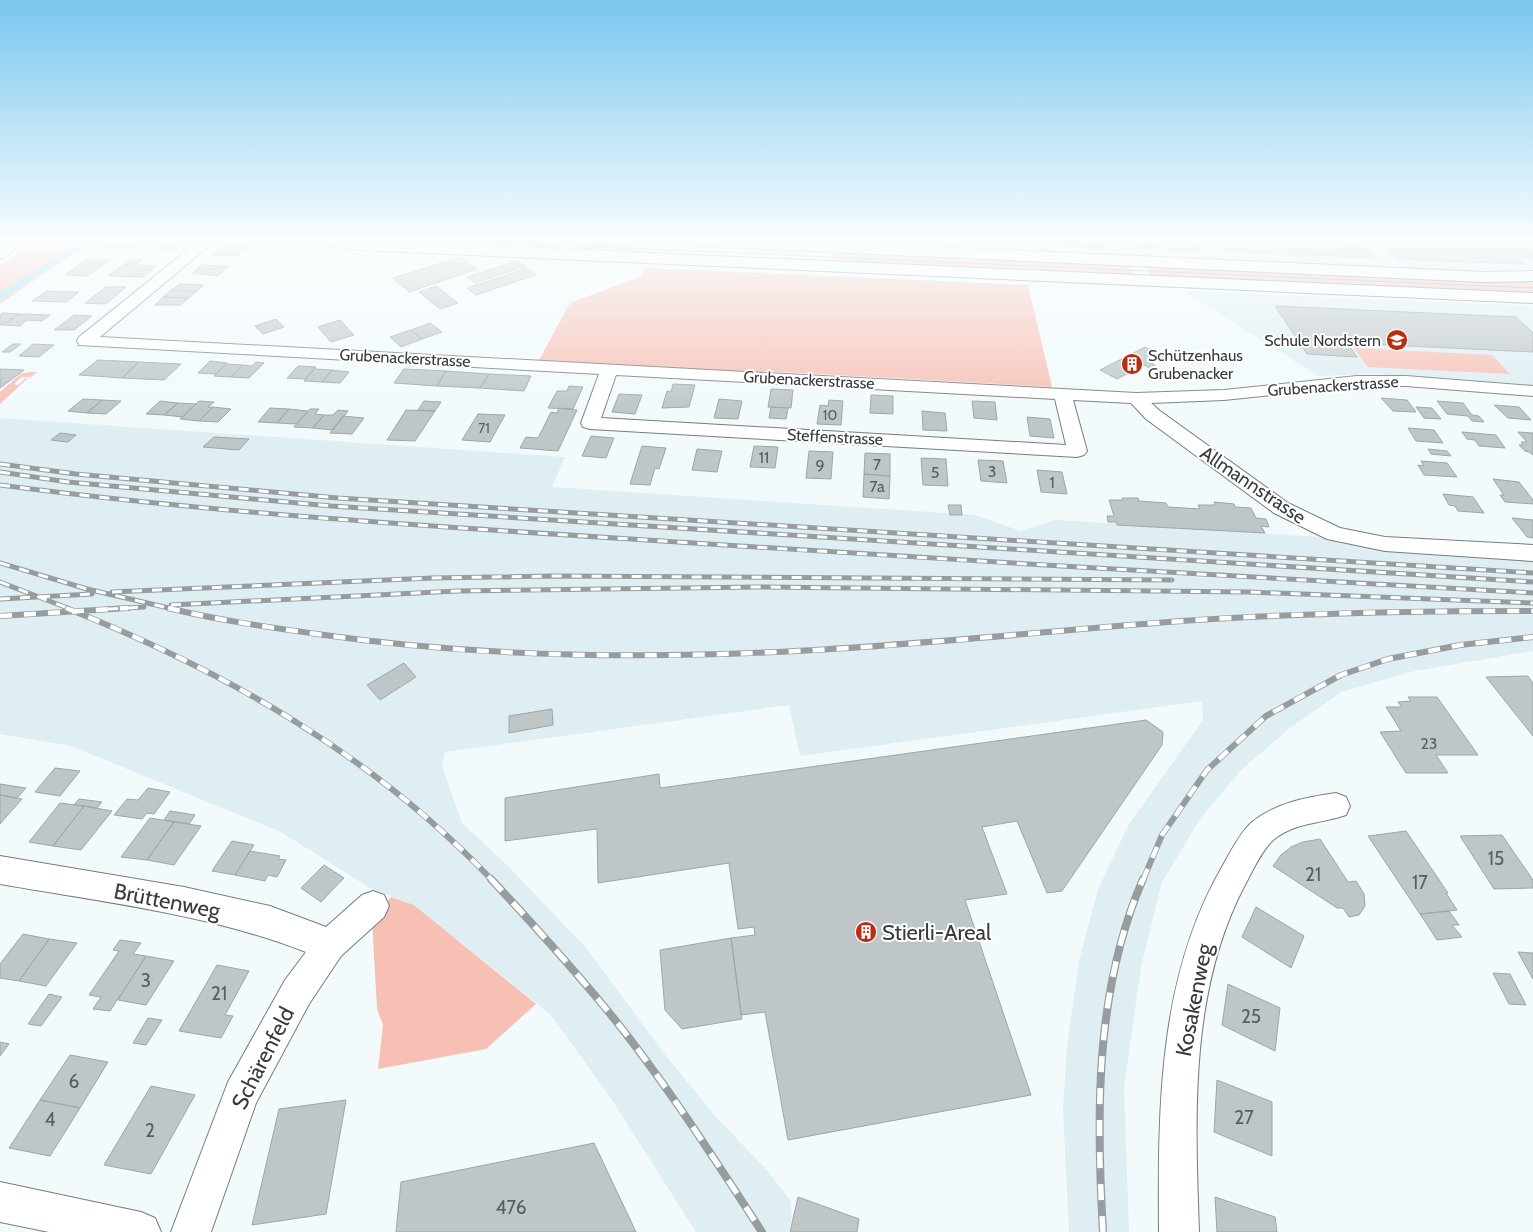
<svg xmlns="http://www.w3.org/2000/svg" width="1533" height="1232" font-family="Cabin,sans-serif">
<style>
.built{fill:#deeef2}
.green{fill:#f7c0b4}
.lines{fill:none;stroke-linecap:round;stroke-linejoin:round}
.stream{stroke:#72e2f8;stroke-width:5}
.building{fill:#bec6c8;stroke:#9ea6a7}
.minor-casing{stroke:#767d7e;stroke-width:2}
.major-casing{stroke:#767d7e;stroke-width:2}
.minor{fill:#fff;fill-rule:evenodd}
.major{fill:#fff;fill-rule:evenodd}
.tram{stroke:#979d9e;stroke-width:1}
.rail-far2-casing{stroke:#979d9e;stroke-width:5}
.rail-far1-casing{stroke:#979d9e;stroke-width:6}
.rail-casing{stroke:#979d9e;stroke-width:8}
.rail-far2{stroke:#fff;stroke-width:3;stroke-dasharray:10;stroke-linecap:butt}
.rail-far1{stroke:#fff;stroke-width:4.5;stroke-dasharray:12;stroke-linecap:butt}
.rail{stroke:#fff;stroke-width:5.5;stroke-dasharray:16;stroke-linecap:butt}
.labels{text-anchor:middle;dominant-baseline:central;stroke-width:4;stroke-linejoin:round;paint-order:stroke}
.far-number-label{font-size:14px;fill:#5a5e5e}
.far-poi-label{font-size:16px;fill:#383b3b;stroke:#fff;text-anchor:end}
.far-street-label{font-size:16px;fill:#383b3b;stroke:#fff}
.number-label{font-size:16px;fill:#5a5e5e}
.street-label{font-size:19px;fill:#383b3b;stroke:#fff}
.near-number-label{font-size:19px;fill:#5a5e5e}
.near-street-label{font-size:22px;fill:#383b3b;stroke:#fff}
.near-poi-label{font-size:22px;fill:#383b3b;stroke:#fff;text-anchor:start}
</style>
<rect width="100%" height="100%" fill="#f2fafc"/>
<path class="built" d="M1014 240H1533V273L1509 274 1018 253Z
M1184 291 1533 306V386L1375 374 1318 376Z
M0 418 565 457 552 487 975 515 1021 531 1055 520 1091 522 1319 537 1383 551 1533 561V651L1414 671 1341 692 1290 728 1242 769 1200 819 1162 882 1141 967 1124 1088 1129 1232H1069L1063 1110 1067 1046 1079 961 1098 889 1129 824 1203 720 1202 701 800 756 789 705 445 752 442 766 462 823 506 864 587 949 666 1056 716 1117 766 1169 790 1200 792 1218 788 1232H696L614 1103 551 1015 414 905 370 888 281 832 71 746 0 734Z"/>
<path class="green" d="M51 240H94L0 304V265L34 242Z
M347 240H613L646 242 651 252H587Z
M831 252 1129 264 1135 277 835 262 830 261Z
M1146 265 1533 280V295L1152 278Z
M646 268 1028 285 1052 387 763 371 761 374 538 362 570 303 642 276Z
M1354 348 1492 355 1510 374 1368 367Z
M29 372H37L31 377H22L14 384 18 385 26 378H28L0 404V392L20 374Z
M391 897 414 905 536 1004 486 1049 378 1069 383 1025 377 1009 372 918Z"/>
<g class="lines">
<path class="stream" d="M0 297 87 240"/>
</g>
<path class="building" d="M109 240 128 241 118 248H100Z
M935 240H992V243Z
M1040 240H1101L1104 248 1041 245Z
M1140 240H1192L1202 250 1186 251 1138 247Z
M1217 240H1307L1362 243 1375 258 1224 251Z
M1378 240H1533V258H1515L1523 264 1397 259Z
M171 241 187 242 176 250 160 249Z
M127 242H147L139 248H118Z
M225 246H248L237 256 213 255Z
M460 257 477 269 409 292 393 278Z
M131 259H143L135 265H123Z
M86 260H109L88 276 65 275Z
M517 261 526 266 475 283 467 277Z
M123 265H135L156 266 143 277 108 276Z
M202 265 229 266 218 276 192 273Z
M527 268 536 275 476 295 467 288Z
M180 284 204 285 197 291 171 290Z
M436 286 458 303 440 309 419 292Z
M106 287H126L106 304 85 303Z
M171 290 197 291 189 298 163 297Z
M47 291 79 292 66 302 32 301Z
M163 297 189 298 180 305H155Z
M1275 306 1516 317 1533 333V352L1347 343 1357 357 1307 354Z
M2 313 19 314 3 325H0V315Z
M19 314 50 315 42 321 27 320 20 326 3 325Z
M74 315 92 316 74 330H54Z
M276 319 284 327 263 334 255 326Z
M340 320 354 335 331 342 318 327Z
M430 323 442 332 422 339 411 330Z
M411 330 422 339 401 347 390 337Z
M13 344H21L10 352H2Z
M33 344 54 345 39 357 19 356Z
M1145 347 1162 355 1149 362 1155 365 1149 368 1144 365 1117 379 1100 370Z
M1166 353 1172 356 1162 361 1157 359Z
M98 360 139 362 122 378 79 375Z
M210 361 227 363 216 374 198 373Z
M139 362 181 364 164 380 122 378Z
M256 362 264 363 249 378 231 377 243 365 252 366Z
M226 364 243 365 231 377 214 376Z
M298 366 316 367 305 379 287 378Z
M0 369 24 370 0 388Z
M314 369 332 370 322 382 304 381Z
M404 369 446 371 437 386 394 383Z
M332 370 349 372 340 383 322 382Z
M446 371 489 374 480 388 437 386Z
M489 374 531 376 524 391 480 388Z
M673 384 695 385 689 407 662 408 667 391 671 392Z
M569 386 583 387 573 409 548 408 557 391H567Z
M771 389 793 390 791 408 768 407Z
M619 394 642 395 635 414 612 412Z
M871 395 893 396V414L870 413Z
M1381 398 1407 400 1416 412 1393 411Z
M83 399 102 400 87 413 68 411Z
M719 399 742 401 738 419 714 418Z
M102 400 121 401 106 414 87 413Z
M829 400 843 401 841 425 817 424 820 405 828 406Z
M160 401 178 403 164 415 146 414Z
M199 401 214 402 208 407H213L199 421 180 419Z
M424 401 441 402 435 411 418 410Z
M972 401 995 402 997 420 974 418Z
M1437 401 1463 403 1472 415 1479 416 1484 422 1472 421 1468 416 1447 414Z
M178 403 196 404 183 417 164 415Z
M1494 405 1519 407 1531 420 1508 418Z
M213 407 231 409 218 422 199 421Z
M771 407 788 408 786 419 769 418Z
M1416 407 1432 408 1441 419 1424 418Z
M270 408 289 409 277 423 258 422Z
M559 408 577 410 558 451 520 448 526 437 538 438 551 412 557 413Z
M289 409 308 411 296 424 277 423Z
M310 409H319L315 414 324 415 313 428 294 427Z
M338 410 348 411 333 430 313 428 324 415H333Z
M406 410 435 411 415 441 387 440Z
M922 411 945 413 947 431 923 430Z
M478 414 505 415 490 442 462 440Z
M343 416 364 418 352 434 330 433Z
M1027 417 1050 419 1054 438 1030 436Z
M1408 428 1434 430 1443 443 1416 441Z
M1462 432 1496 435 1505 448 1479 446 1475 440 1467 439Z
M1518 432 1533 433V455L1529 452 1525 451 1519 445H1523L1521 442H1527Z
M60 433 76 435 68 442 51 440Z
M591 436 614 438 606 458 582 456Z
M214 437 249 439 239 450 203 447Z
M642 446 666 448 659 469 655 468 650 485 630 484Z
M754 446 778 447 775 468 750 467Z
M697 449 722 451 717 472 692 470Z
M1428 449 1447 451 1451 456 1431 454Z
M809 451 833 452 831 479 806 478Z
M865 453 890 454V476L864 474Z
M921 458 946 459 948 486 923 485Z
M978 460 1003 461 1007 483 981 481Z
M1421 461 1447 463 1457 477 1424 475 1418 465 1424 466Z
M1037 470 1062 472 1067 494 1041 492Z
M864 474 890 476 889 499 863 497Z
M1493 479 1519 482 1533 500V504L1505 502 1500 495H1504Z
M1443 494 1473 497 1484 513 1458 511 1455 506 1449 505Z
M1122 498H1138L1139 501 1166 503 1168 507 1200 509 1198 505H1215L1214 502 1234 504 1235 507 1251 508 1256 518 1266 519 1269 527 1261 526 1265 533 1117 525 1116 522H1108L1107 516H1114L1109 500H1123Z
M948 505H961L962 515H950Z
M1512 518 1533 520V538L1527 537Z
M404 663 416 677 380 700 367 685Z
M1528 676 1533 683V736L1486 677Z
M1408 697H1437L1478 755H1436L1448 773H1406L1380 732 1401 731 1386 707H1402L1398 702 1411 701Z
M552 709 553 725 509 733V716Z
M1146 720 1163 732 1162 745 1062 891 1047 893 1017 821 982 827 1007 894 965 900 1031 1095 788 1140 765 1012 741 1015 731 938 755 935 754 927 738 929 729 863 598 883 597 829 505 841V798L659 774 660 788Z
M55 768 80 771 60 796 35 792Z
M0 784 26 788 17 798 0 795Z
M148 788 170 792 154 814 147 813 142 819 114 815 127 799 138 800Z
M0 795 22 799 0 824Z
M79 799 102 802 97 808 74 805Z
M60 803 84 806 53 846 29 842Z
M84 806 112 811 81 850 53 846Z
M170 811 195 815 189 824 164 820Z
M150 818 174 822 147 860 121 857Z
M174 822 201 826 174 865 147 860Z
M1406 831 1448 893H1446L1457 910 1420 914 1368 836Z
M1502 835 1533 880V888L1494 889 1460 836Z
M1320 839 1348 882 1356 881 1364 894 1365 906 1359 915 1349 917 1343 908H1337L1273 866 1281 855 1291 847 1303 842Z
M232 841 254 845 235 875 212 871Z
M250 851 280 856 278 859 286 860 277 877 268 875 265 881 235 875Z
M324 865 344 878 321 902 301 888Z
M1256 907 1304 936 1291 968 1242 937Z
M1449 911 1459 925H1452L1462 937 1437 940 1420 914Z
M23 934 49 939 19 981 0 978V964Z
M731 938 742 1019 682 1029 665 1010 660 950Z
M49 939 77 943 46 986 19 981Z
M120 940 141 943 133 954 146 956 110 1011 93 1009 101 997 89 995 119 951 113 950Z
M1518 952 1533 953V979Z
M146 956 174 961 146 1005 118 1000Z
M217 965 249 971 225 1015 233 1016 221 1038 179 1031Z
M1493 973 1510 974 1526 1005 1509 1004Z
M1228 984 1280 1008 1275 1051 1222 1025Z
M49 994 62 997 41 1026 28 1024Z
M148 1018 162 1020 146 1045 133 1043Z
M0 1042 9 1044 0 1056Z
M70 1055 108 1062 80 1108 40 1100Z
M1217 1080 1272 1102V1156L1214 1132Z
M151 1086 195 1095 151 1174 104 1165Z
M40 1100 80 1108 50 1156 9 1148Z
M346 1100 326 1214 252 1225 279 1109Z
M594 1143 636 1232H396L401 1182Z
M798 1197 859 1219 857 1232H790Z
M1215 1197 1275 1217 1277 1232H1217Z"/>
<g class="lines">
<g class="minor-casing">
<path id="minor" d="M9 240H25L5 257 0 258V247Z
M200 240H216L100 337 1136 393 1224 390 1357 376H1406L1533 386V396L1406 386H1357L1224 400 1151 403 1160 411 1288 503 1340 528 1385 537 1533 545V561L1385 551 1327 539 1274 513 1146 419 1131 403 1073 400 1087 451 1084 455 1077 457 590 429 583 427 581 423 599 374 79 345 77 341 79 337ZM616 375 1055 399 1066 445 601 418Z
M1336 793 1346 797 1350 806 1346 815C1320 824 1294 822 1272 841 1261 852 1253 870 1246 883 1189 989 1195 1115 1199 1232H1159C1158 1108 1158 978 1222 867 1230 853 1239 834 1251 823 1275 803 1307 797 1336 793Z
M0 856 184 887 270 906 326 927 362 895 373 891 384 895 389 906 384 917 341 956 309 1004 256 1103 211 1232H171L228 1082 285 980 306 952C209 914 102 902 0 884Z
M0 1182 141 1212 155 1218 161 1232H49L0 1222Z"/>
</g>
<g class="major-casing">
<path id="major" d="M311 240H362L1533 293V303L359 250 319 245 313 243Z
M672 240H791L1484 272 1533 271V281L1484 282 680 245 674 243Z"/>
</g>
<use href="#minor" class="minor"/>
<use href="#major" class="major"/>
<path class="tram" d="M444 240 1533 288"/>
<g class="rail-far2-casing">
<path id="rail-far2" d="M0 464 76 474 338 498 1533 573
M0 472 68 482 331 506 1533 582
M0 485C220 514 441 527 662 541 952 560 1243 577 1533 593
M0 563 87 589 173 609
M0 582 70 609
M112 592 432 578 555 576 1172 580
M0 599 92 594
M171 605 458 591 759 587 1249 592 1533 603
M108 609 144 607"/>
</g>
<g class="rail-far1-casing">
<path id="rail-far1" d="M66 608C225 671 373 755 492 880
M168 608C217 620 267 627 317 634 469 656 624 659 777 652 908 646 1038 632 1168 622 1290 613 1411 611 1533 611
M0 616 128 608
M1143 880 1162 835 1207 770 1266 716 1341 675 1388 659 1460 645 1533 637"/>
</g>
<g class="rail-casing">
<path id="rail" d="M491 879C531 922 570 965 607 1010 664 1080 713 1157 762 1232
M1103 1232C1096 1113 1095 990 1143 879"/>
</g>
<use href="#rail-far2" class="rail-far2"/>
<use href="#rail-far1" class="rail-far1"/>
<use href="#rail" class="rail"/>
</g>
<linearGradient id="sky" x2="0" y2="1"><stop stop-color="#79c6ee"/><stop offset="0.58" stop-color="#f9fdfe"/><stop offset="1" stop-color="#f9fdfe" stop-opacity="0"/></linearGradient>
<rect width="1533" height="413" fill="url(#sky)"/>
<defs>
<g id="school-disc" transform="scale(1.125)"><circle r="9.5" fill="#b92e10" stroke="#fff"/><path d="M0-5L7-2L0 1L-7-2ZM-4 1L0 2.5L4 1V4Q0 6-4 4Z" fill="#fff"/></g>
<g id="building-disc" transform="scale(1.125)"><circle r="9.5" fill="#b92e10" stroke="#fff"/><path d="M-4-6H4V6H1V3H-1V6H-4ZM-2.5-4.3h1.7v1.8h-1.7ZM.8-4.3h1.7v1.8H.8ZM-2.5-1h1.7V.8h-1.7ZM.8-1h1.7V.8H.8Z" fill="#fff"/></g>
</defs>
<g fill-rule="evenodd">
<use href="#school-disc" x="1397" y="340"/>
<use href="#building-disc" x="1132" y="364"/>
<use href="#building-disc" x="866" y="932"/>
</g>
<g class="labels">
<g class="far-number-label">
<text x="830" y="415">10</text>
<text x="484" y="428">71</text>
</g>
<g class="far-poi-label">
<text x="1381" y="340">Schule Nordstern</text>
<text x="1148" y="355" text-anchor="start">Schützenhaus<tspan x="1148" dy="18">Grubenacker</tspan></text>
</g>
<g class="far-street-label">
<text transform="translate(405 358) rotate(3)">Grubenackerstrasse</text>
<text transform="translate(809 380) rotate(3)">Grubenackerstrasse</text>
<text transform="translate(1333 386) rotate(-4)">Grubenackerstrasse</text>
<text transform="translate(835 437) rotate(3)">Steffenstrasse</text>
</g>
<g class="number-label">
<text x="764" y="457">11</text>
<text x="877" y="464">7</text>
<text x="820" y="465">9</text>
<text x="992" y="471">3</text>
<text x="935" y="472">5</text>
<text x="1052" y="482">1</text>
<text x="877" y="486">7a</text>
<text x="1429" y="743">23</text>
</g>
<g class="street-label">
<text transform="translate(1253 485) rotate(34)">Allmannstrasse</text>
</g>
<g class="near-number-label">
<text x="1496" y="858">15</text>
<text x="1313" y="874">21</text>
<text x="1420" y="882">17</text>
<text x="146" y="980">3</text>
<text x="219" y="993">21</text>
<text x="1251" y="1016">25</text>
<text x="74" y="1081">6</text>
<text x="1244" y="1117">27</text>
<text x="50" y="1119">4</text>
<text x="150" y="1130">2</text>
<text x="511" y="1207">476</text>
</g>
<g class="near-street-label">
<text transform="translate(167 901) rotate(11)">Brüttenweg</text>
<text transform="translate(1194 1000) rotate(-79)">Kosakenweg</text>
<text transform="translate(263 1058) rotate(-63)">Schärenfeld</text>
</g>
<g class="near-poi-label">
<text x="882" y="932">Stierli-Areal</text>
</g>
</g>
</svg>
